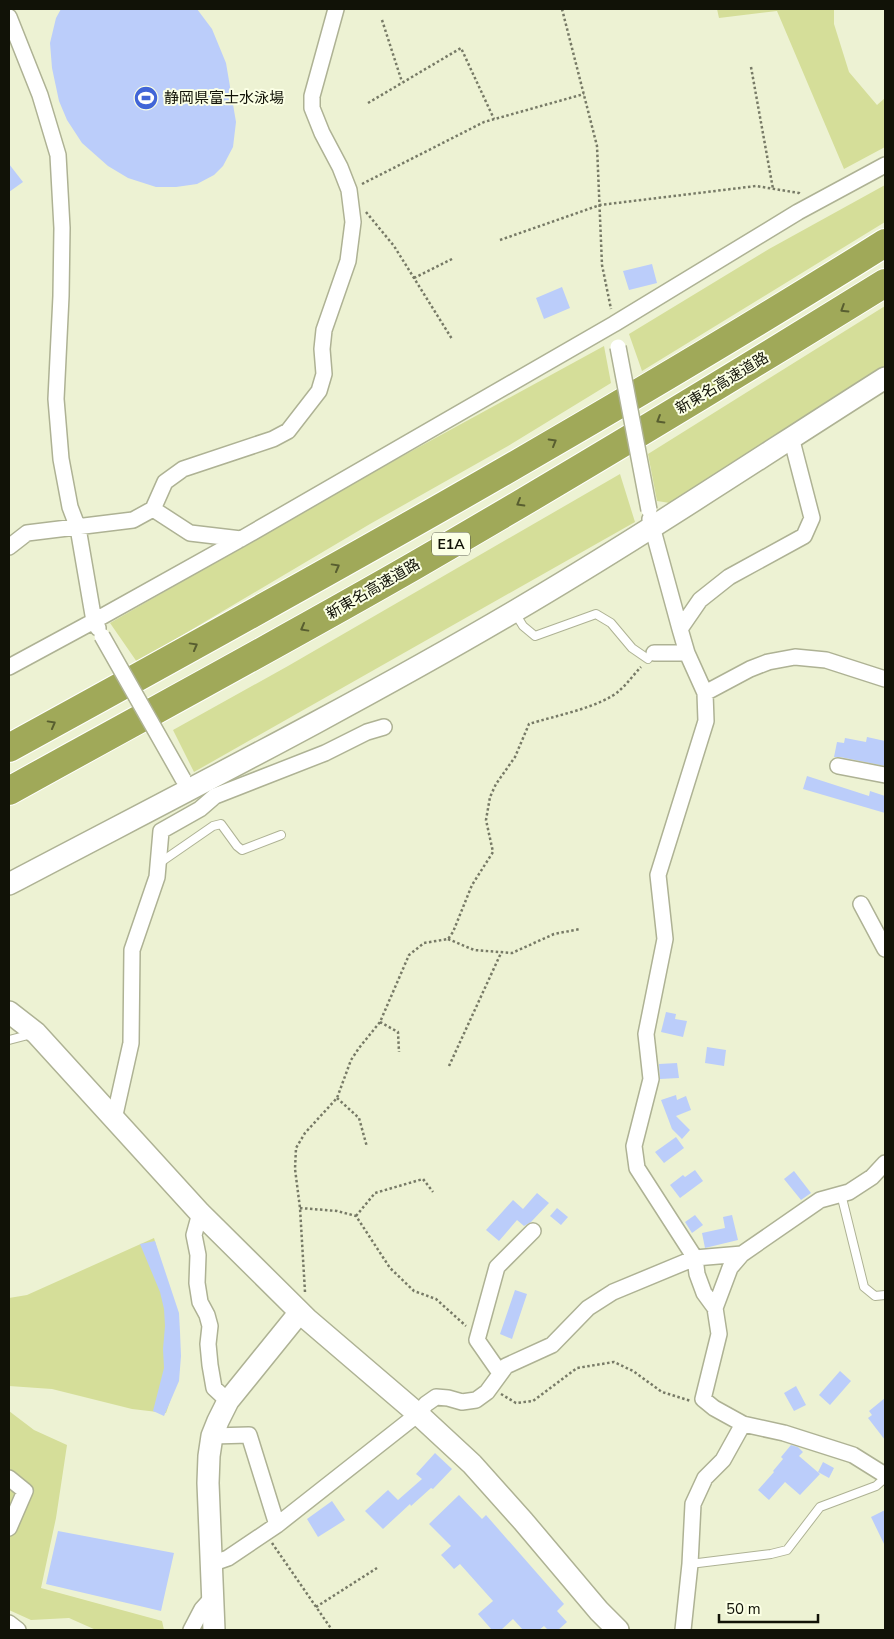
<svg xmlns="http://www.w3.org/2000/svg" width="894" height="1639" font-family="'Nunito Sans','Noto Sans JP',sans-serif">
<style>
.green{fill:#d5de99}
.building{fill:#bbcdfa}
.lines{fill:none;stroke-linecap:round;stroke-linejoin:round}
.lane-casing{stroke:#aeb294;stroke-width:10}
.street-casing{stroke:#aeb294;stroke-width:18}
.secondary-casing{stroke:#aeb294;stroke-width:24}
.highway-casing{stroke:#fff;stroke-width:30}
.path{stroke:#777a66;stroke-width:2.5;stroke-dasharray:2.5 2.5;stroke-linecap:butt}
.lane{stroke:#fff;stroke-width:8}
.street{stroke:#fff;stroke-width:15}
.secondary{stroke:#fff;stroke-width:21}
.highway{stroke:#a0a959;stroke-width:28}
.street-bridge-casing{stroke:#aeb294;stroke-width:18;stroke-linecap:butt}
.street-bridge{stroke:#fff;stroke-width:15}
.oneway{stroke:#585e30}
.labels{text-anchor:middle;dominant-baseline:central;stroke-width:4;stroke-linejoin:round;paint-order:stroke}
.shield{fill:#fbffe5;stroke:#57594a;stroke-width:1}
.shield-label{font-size:14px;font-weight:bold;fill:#111207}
.poi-label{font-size:15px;fill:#111207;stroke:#fbffe5;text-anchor:start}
.street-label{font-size:15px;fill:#111207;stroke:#fbffe5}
</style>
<rect width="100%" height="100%" fill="#edf2d3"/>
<path class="green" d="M717 9H834V24L849 72 877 105 885 98V147L844 169 777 11 719 18Z
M885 185V222L642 371 629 334 769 249Z
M885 306V370L670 503 657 501 648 454Z
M604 346 611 383 508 446 370 524 137 662 110 623 355 482Z
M620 474 635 522 194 772 173 730 288 666Z
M154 1238 178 1322 171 1398 166 1413 132 1409 52 1389 9 1386V1298L27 1295Z
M9 1411 34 1430 67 1445 56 1518 41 1588 162 1621 164 1630H96L69 1618 31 1620 9 1610Z"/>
<path class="building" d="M61 9H197L212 29 226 63 236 122 233 147 223 166 214 175 197 184 176 187H156L128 178 108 166 82 143 67 120 59 101 52 68 50 43 56 18Z
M9 164 23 182 9 192Z
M652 264 657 283 629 290 623 271Z
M562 287 570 308 544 319 536 298Z
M867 737 885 741V766L840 757H834L837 742 844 743 845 738 866 742Z
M807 776 869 796 870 791 885 796V813L803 789Z
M666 1012 676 1014 675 1019 687 1021 683 1037 661 1032Z
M707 1047 726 1050 724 1066 705 1063Z
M677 1063 679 1078 660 1079 659 1064Z
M676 1095 677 1100 686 1096 691 1110 676 1116 690 1130 682 1139 672 1129 661 1100Z
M676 1137 684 1148 664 1163 655 1152Z
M695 1170 703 1181 680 1198 670 1185 683 1175 685 1177Z
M794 1171 811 1193 801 1200 784 1179Z
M537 1193 549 1203 531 1222 524 1226 517 1220 499 1241 486 1230 513 1200 523 1209Z
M557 1208 568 1217 561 1225 550 1216Z
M695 1215 703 1225 692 1233 685 1222Z
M732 1215 738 1240 705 1248 702 1233 725 1228 723 1217Z
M155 1241 179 1313 180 1332 181 1356 179 1381 164 1416 153 1411 164 1368 163 1349 165 1326 164 1309 160 1292 140 1244Z
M515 1290 527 1294 512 1339 500 1334Z
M840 1371 851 1381 830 1405 819 1395Z
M796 1386 806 1405 794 1411 784 1393Z
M885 1398V1440L868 1418 872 1415 869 1411Z
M791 1445 798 1447 803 1452 799 1456 820 1474 800 1495 785 1482 769 1500 758 1490 774 1472 773 1471 783 1459 781 1457Z
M435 1453 452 1469 433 1489 431 1488 411 1506 410 1504 383 1529 365 1511 388 1490 398 1500 422 1479 416 1474Z
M823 1462 834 1468 829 1478 818 1472Z
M459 1495 482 1519 486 1515 564 1604 557 1611 567 1622 558 1630H548L544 1626 539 1630H523L513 1619 501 1630H492L478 1614 493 1601 460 1564 454 1569 441 1555 451 1546 429 1524Z
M332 1501 345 1520 318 1537 307 1519Z
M885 1510V1546L871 1517Z
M58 1531 174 1553 161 1611 46 1584Z"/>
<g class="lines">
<g class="lane-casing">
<path id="lane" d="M515 613 523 626 535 636 596 614 611 623 632 648 648 659
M158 864 213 826 221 824 237 846 242 850 281 835
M9 1040 32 1034
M841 1194 864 1287 875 1296 885 1295
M690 1564 771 1554 787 1550 820 1507 876 1486 885 1478"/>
</g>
<g class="street-casing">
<path id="street" d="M9 17 40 95 58 155 62 228 61 296 56 399 61 459 70 507 78 528 94 621 98 628
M153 509 190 533 241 539
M650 519 680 629 687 653 705 693 706 721 658 875 665 939 646 1034 651 1079 634 1146 637 1168 695 1258 697 1274 704 1293 715 1308 719 1334 703 1399 714 1408 743 1424 784 1433 853 1455 885 1475
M9 547 27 533 133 520 153 509 165 482 183 469 273 439 288 431 319 391 324 374 322 349 324 330 348 261 353 222 349 190 340 167 322 133 312 108V96L336 9
M680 629 700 600 729 577 804 536 812 518 791 437
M654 653H687
M9 667 94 621 241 539 614 324 798 212 885 165
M705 693 750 669 768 662 795 657 826 660 885 679
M838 766 885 775
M861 904 885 949
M114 1119 131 1043 132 950 157 877 161 831 200 809 215 796 325 753 367 732 384 727
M200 1213 194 1235 198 1255 197 1283 200 1302 207 1315 210 1326 208 1344 210 1365 214 1388 228 1401
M715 1308 730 1268 742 1254 820 1200 849 1192 872 1177 885 1163
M500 1373 477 1340 497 1267 533 1231
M212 1436 249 1435 277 1525
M9 1478 25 1491 9 1528
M211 1564 228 1558 277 1525 418 1414 426 1404 436 1397 448 1398 462 1402 476 1400 487 1392 506 1366 552 1345 588 1308 613 1292 695 1258 742 1254
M9 1623 18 1630
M191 1630 202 1609 212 1598
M683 1630 690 1564 693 1504 705 1478 723 1460 743 1424"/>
</g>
<g class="secondary-casing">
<path id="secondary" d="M9 884C178 795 350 708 515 611 641 537 762 456 885 378
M9 1012 36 1033 200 1213 307 1319 418 1414 472 1464 523 1521 599 1611 618 1630
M214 1630 208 1483 209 1456 212 1436 218 1421 228 1401 300 1312"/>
</g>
<g class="highway-casing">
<path id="highway" d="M9 748C304 586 600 422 885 243
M9 791C144 716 280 643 414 566 573 474 730 379 885 283"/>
</g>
<path class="path" d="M562 9 597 146 602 265 611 309
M382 20 402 82
M751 67 773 189
M368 103 461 48 494 119
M362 184 484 122 584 94
M366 212 394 246 452 339
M500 240 600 205 756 186 799 193 801 195
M414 278 454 258
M448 939 474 950 512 953 554 934 580 929
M380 1022 398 1032 399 1052
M449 1066 501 953
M337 1098 359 1118 367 1147
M300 1208 337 1211 356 1216 390 1268 414 1291 436 1299 466 1326
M356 1216 375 1193 423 1179 433 1192
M305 1292 300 1208 295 1169 296 1148 305 1133 337 1098 351 1060 359 1048 380 1022 409 955 424 943 448 939 453 932 472 885 493 852 486 820 490 797 496 784 515 757 529 724C554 716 602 707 620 690 628 683 634 674 641 667
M501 1394 516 1403 533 1401 577 1368 614 1362 633 1371 662 1392 691 1401
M272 1543 332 1630
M316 1607 377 1568"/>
<use href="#lane" class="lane"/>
<use href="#street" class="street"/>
<use href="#secondary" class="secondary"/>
<use href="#highway" class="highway"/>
<g class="street-bridge-casing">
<path id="street-bridge" d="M618 347 649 510
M102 636 183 779"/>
</g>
<use href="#street-bridge" class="street-bridge"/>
</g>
<defs><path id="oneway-chevron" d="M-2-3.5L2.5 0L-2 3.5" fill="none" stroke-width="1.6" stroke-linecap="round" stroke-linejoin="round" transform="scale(1.25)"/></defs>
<g class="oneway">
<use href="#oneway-chevron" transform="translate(844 309) rotate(148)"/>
<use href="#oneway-chevron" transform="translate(660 420) rotate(149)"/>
<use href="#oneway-chevron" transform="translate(553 442) rotate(-30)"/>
<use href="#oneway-chevron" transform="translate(520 503) rotate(150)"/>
<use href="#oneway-chevron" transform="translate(336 567) rotate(-29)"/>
<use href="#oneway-chevron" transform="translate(304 628) rotate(151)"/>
<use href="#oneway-chevron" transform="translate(194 646) rotate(-29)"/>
<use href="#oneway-chevron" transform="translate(52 724) rotate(-29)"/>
</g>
<defs>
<g id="stadium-disc" transform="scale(1.25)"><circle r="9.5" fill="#4165d7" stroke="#fbffe5"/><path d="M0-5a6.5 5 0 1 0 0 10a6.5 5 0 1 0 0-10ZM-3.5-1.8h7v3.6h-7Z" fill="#fff"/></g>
</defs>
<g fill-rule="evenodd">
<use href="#stadium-disc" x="146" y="98"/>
</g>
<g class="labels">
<rect class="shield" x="432" y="532.5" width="38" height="23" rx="4"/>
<g class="shield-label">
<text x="451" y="544">E1A</text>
</g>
<g class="poi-label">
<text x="164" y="98">静岡県富士水泳場</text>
</g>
<g class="street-label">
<text transform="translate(722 383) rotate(-31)">新東名高速道路</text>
<text transform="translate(373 589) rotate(-30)">新東名高速道路</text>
</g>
</g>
<rect width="894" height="1639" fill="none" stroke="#111207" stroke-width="20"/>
<path d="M719 1614v8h99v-8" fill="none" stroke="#111207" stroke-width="2.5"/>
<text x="726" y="1614" font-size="15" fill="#111207" stroke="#fbffe5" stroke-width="4" paint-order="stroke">50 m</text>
</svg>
